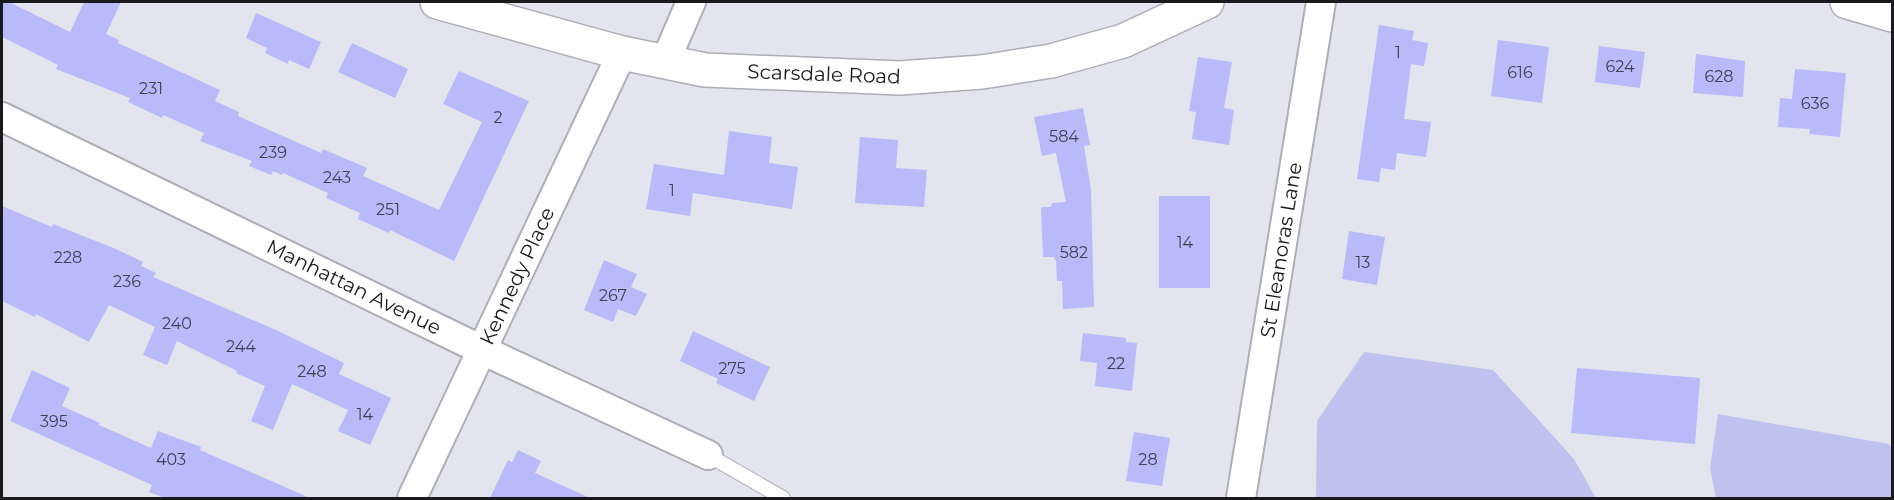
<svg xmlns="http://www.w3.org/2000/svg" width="1894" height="500" font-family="Montserrat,sans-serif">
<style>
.green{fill:#bfc2ef}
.building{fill:#b8baf9}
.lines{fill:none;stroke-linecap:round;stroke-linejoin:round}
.service-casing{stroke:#adaeb6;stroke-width:16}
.minor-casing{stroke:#adaeb6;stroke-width:32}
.tertiary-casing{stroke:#adaeb6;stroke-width:36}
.service{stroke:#fff;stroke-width:14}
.minor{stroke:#fff;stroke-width:28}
.tertiary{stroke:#fff;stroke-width:33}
.labels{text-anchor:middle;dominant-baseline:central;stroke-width:5;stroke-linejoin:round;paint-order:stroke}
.number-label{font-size:16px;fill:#424254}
.street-label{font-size:20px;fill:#1a1a1d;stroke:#fff}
</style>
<rect width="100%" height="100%" fill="#e3e4ed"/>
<path class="green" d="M1364 352 1493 370 1574 459 1596 498H1316L1317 421Z
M1718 414 1889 444 1892 449V498H1716L1710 468Z"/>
<path class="building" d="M2 2H9L70 32 84 2H121L106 34 119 40 118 43 220 90 215 101 239 112 238 116 321 153 323 149 367 168 363 176 439 210 482 122 443 104 459 71 529 101 454 261 390 230 389 233 358 219 360 213 326 198 328 193 283 173 282 175 273 171 271 175 249 166 252 161 200 141 204 133 163 115 162 118 128 102 130 98 56 69 58 65 2 37Z
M256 13 321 42 309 69 289 60 288 64 265 53 267 48 246 38Z
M1379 25 1414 31 1412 40 1428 43 1424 66 1411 64 1404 119 1431 122 1426 157 1397 153 1395 170 1381 168 1379 182 1357 179Z
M1498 40 1549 47 1542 103 1491 96Z
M352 43 408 69 395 98 338 72Z
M1599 46 1645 52 1640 88 1595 82Z
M1696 54 1745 61 1743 97 1693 93Z
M1198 57 1232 62 1224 108 1234 110 1229 145 1192 139 1196 112 1189 111Z
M1795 69 1846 73 1840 137 1809 134 1810 129 1778 127 1780 98 1792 99Z
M1083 108 1090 145 1084 146 1091 190 1094 307 1063 309 1062 281H1057L1056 261 1054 257H1043L1041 207H1051L1052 203 1066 202 1056 153 1042 156 1034 117Z
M729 131 772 137 769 163 798 167 792 209 693 193 690 216 646 209 654 164 724 175Z
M860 137 898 140 896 168 927 170 924 207 855 203Z
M1159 196H1210V288H1159Z
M2 206 52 227 53 224 116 249 143 262 141 266 156 273 153 277 276 330 344 363 339 374 391 398 370 445 338 431 348 410 292 384 273 430 251 421 265 386 236 373 237 371 177 341 167 365 143 355 155 327 109 305 89 342 36 314 35 317 2 301Z
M1349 231 1385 237 1377 285 1342 279Z
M604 260 637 274 631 287 647 294 636 316 618 309 613 322 584 310Z
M693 331 770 367 754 401 716 383 718 379 680 361Z
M1083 333 1126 338V342L1137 343 1132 391 1095 386 1097 363 1080 361Z
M1577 368 1700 378 1695 444 1571 433Z
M32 370 70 388 62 406 100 423 99 425 151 448 158 431 201 447 200 450 310 498H165L149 492 152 485 10 421Z
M1134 432 1170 438 1162 486 1126 481Z
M518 450 541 461 535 473 590 498H490L508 460 512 462Z"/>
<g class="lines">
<g class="service-casing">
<path id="service" d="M708 455 783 498"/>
</g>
<g class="minor-casing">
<path id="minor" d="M665 62 691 2
M2 117 482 350 708 455
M412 498 622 53
M1241 498 1321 2"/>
</g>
<g class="tertiary-casing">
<path id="tertiary" d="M437 2 622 53 705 70 900 78 982 72 1051 61 1123 41 1207 2
M1847 2 1892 15"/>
</g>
<use href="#service" class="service"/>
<use href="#minor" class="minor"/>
<use href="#tertiary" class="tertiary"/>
</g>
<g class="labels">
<g class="number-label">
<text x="1398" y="52">1</text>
<text x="1620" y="66">624</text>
<text x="1520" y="72">616</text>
<text x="1719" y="76">628</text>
<text x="151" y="88">231</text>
<text x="1815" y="103">636</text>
<text x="498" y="117">2</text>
<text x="1064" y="136">584</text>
<text x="273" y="152">239</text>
<text x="337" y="177">243</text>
<text x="672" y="190">1</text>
<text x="388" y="209">251</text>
<text x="1185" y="242">14</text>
<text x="1074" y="252">582</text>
<text x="68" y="257">228</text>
<text x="1363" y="262">13</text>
<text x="127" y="281">236</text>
<text x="613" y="295">267</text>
<text x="177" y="323">240</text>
<text x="241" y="346">244</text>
<text x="1116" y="363">22</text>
<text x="732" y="368">275</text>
<text x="312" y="371">248</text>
<text x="365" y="414">14</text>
<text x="54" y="421">395</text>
<text x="171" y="459">403</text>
<text x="1148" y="459">28</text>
</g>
<g class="street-label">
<text transform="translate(824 74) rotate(2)">Scarsdale Road</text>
<text transform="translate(1281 250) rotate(-81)">St Eleanoras Lane</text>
<text transform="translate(517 276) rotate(-65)">Kennedy Place</text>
<text transform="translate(354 287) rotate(26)">Manhattan Avenue</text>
</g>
</g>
<rect width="1894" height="500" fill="none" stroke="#1a1a1d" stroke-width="6"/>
</svg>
